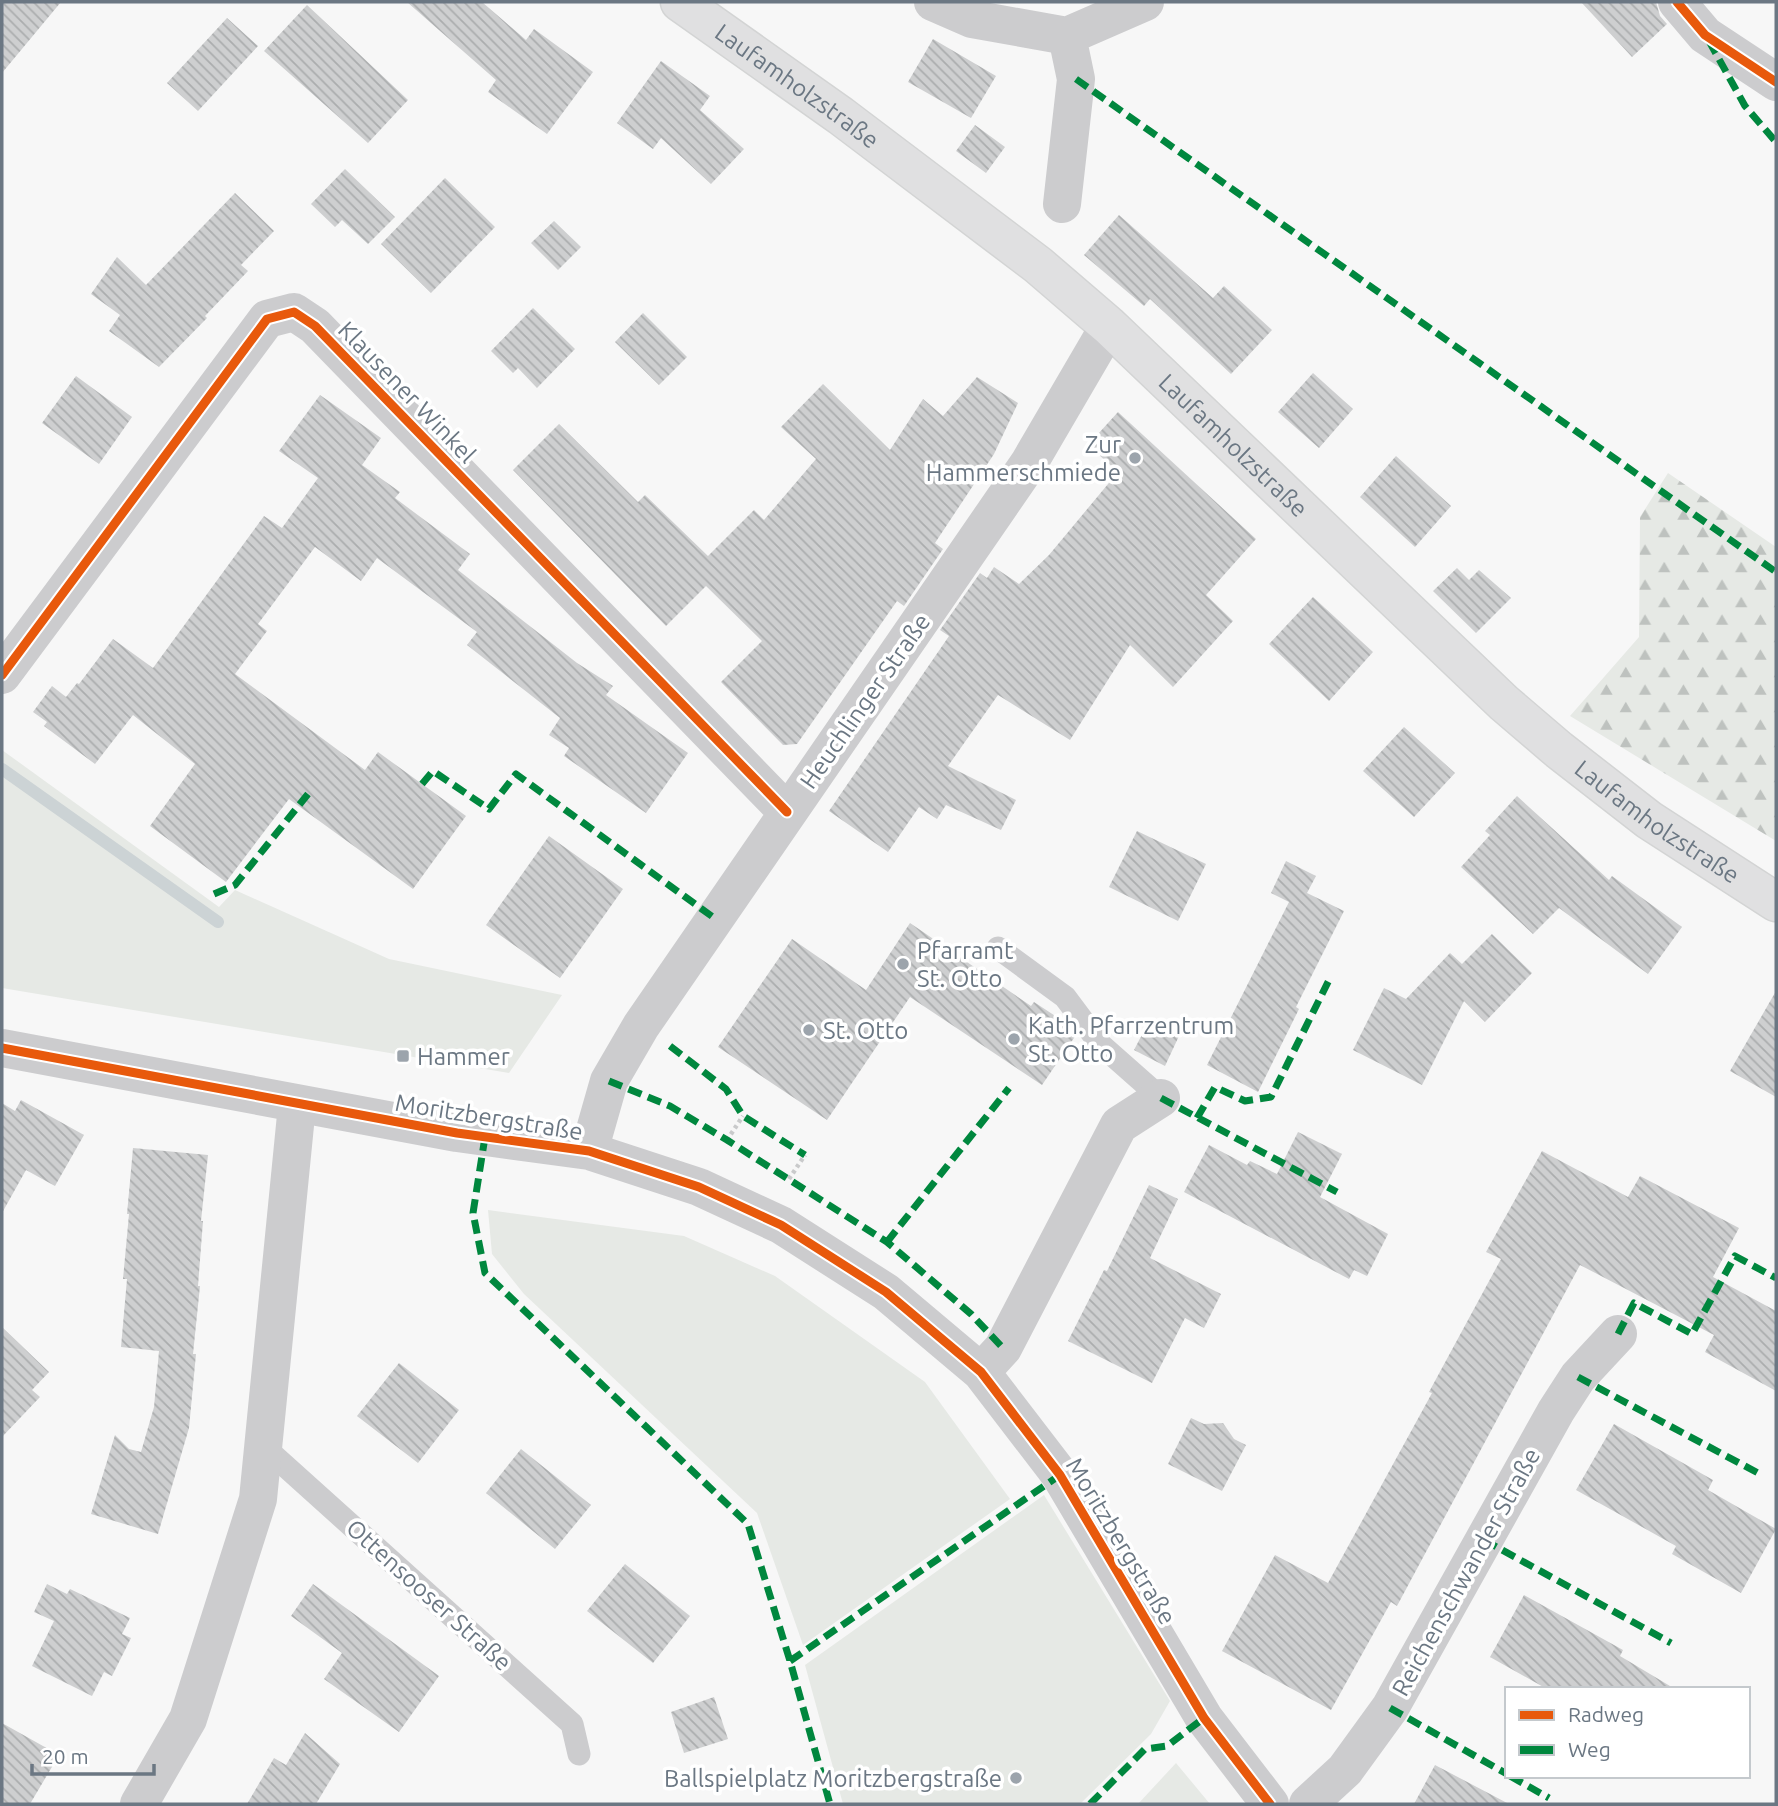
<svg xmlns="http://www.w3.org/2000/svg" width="1778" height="1806" font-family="Ubuntu,sans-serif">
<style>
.green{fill:#e6e9e5}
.forest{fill:url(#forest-firs)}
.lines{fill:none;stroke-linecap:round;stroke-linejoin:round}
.stream{stroke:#ccd3d5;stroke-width:12}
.building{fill:url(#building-back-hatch)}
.secondary-casing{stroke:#d3d4d4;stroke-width:41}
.path{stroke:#c9cacb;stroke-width:4.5;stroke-dasharray:3.5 3.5;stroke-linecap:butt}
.lane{stroke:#ccccce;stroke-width:23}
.street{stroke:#ccccce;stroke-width:38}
.secondary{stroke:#e0e0e1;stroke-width:38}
.quiet{stroke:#00873e;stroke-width:7;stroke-dasharray:14 7;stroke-linecap:butt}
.cycleway-casing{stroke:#fff;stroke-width:13}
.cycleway{stroke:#e8590c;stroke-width:9}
.poi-dot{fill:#9ca4ac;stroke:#fff;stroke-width:2.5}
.labels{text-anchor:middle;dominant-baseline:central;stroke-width:7;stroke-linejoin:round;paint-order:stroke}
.street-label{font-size:24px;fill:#6b7783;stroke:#fff}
.poi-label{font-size:24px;fill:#6b7783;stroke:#fff;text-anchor:start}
</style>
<defs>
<pattern id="forest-firs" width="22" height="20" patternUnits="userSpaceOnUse" patternTransform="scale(1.75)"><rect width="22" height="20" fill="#e6e9e5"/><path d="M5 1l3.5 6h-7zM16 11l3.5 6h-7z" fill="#bec2bf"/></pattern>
<pattern id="building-back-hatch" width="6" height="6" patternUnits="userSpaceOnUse" patternTransform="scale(1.75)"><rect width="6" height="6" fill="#cecfd0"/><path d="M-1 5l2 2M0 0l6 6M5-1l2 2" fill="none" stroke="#abadae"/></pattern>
</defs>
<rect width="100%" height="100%" fill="#f7f7f7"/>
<path class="green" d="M2 750 219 907 235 890 389 959 562 995 509 1073 2 988Z
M488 1210 684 1236 775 1276 925 1382 1010 1499 803 1645 757 1513 524 1294 492 1254Z
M1044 1495 1170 1701 1151 1734 1080 1804H843L805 1665Z
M1176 1763 1210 1804H1138Z"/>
<path class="forest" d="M1668 473 1776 547V841L1570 716 1639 637 1640 517Z"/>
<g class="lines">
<path class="stream" d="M2 769 218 922"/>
</g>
<path class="building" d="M2 2H61L2 73Z
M407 2H482L526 40 534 29 593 72 547 134 488 92 496 80Z
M1581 2H1656L1660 16 1667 24 1632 57Z
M307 5 408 100 368 143 264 51Z
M227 18 258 46 198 111 167 83Z
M933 39 996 76 971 118 908 82Z
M661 61 710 96 700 110 744 149 711 184 661 138 653 149 617 123Z
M975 125 1005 147 986 173 956 151Z
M345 169 395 217 368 244 342 220 335 227 311 204Z
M445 178 495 227 431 293 381 244Z
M235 193 274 231 241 265 248 271 205 316 207 318 159 367 109 331 120 315 91 294 117 257 146 285Z
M1119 215 1213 298 1224 286 1272 330 1231 374 1150 299 1144 306 1084 255Z
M554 221 581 247 558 270 531 243Z
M533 308 575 349 537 388 518 368 513 373 491 351Z
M643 313 687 357 659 385 615 342Z
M1313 373 1353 409 1319 448 1278 412Z
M76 376 132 417 99 464 42 423Z
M977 377 1018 403 994 454 935 543 943 549 904 606 897 601 797 744 783 745 721 682 762 641 706 586 666 626 513 470 559 424 638 502 645 495 708 556 754 510 764 520 816 459 781 427 823 384 890 450 923 399 943 416Z
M320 395 381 438 362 465 400 492 395 498 470 554 458 570 577 663 613 686 606 695 688 753 646 813 564 756 569 748 549 735 560 718 467 645 477 632 377 558 361 581 315 547 258 624 267 631 235 674 365 770 378 752 466 816 413 889 289 799 226 882 150 826 195 764 133 715 95 764 44 726 47 722 33 712 52 686 66 697 77 683 79 684 113 639 153 668 264 516 282 528 318 478 279 451Z
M1118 412 1256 539 1206 595 1233 621 1173 687 1130 645 1070 740 998 695 948 766 1016 800 1001 830 946 805 937 819 919 807 888 852 829 811 949 636 940 630 980 573 987 578 994 567 1019 584 1049 555 1118 472 1088 445Z
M1396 456 1451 506 1415 547 1360 497Z
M1457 568 1469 580 1479 570 1511 598 1476 633 1433 591Z
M1313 597 1373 652 1329 701 1269 644Z
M1404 727 1455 773 1414 817 1363 771Z
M1517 796 1609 880 1612 876 1682 927 1648 974 1559 908 1533 934 1461 867 1490 835 1485 831Z
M1137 831 1206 864 1178 921 1109 887Z
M549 836 623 889 560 978 486 925Z
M1286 861 1316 876 1307 893 1344 911 1296 1007 1299 1009 1258 1092 1207 1065 1289 902 1271 893Z
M910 923 1031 1006 1034 1002 1069 1025 1076 1035 1042 1085 910 997 827 1120 718 1047 792 939 866 990Z
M1492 934 1532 973 1485 1022 1464 1001 1422 1085 1353 1050 1384 988 1406 999 1450 953 1462 964Z
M1776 991V1097L1730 1071Z
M1149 1021 1179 1036 1165 1066 1134 1050Z
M21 1100 84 1135 55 1186 26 1170 2 1213V1103L15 1111Z
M1298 1132 1342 1154 1320 1197 1388 1234 1367 1276 1354 1270 1349 1279 1184 1192 1209 1145 1247 1165 1250 1161 1277 1174Z
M133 1148 208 1155 201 1221H203L198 1286H200L193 1354H196L189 1428 158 1534 91 1514 115 1435 129 1449 141 1452 154 1407 159 1351 121 1347 127 1279H123L129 1214H127Z
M1542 1151 1628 1197 1640 1176 1739 1228 1713 1277 1776 1311V1391L1705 1352 1714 1335 1580 1265 1397 1606 1391 1602 1331 1710 1222 1651 1275 1555 1328 1583 1432 1393 1429 1392 1501 1259 1486 1252Z
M1149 1185 1178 1199 1150 1258 1221 1294 1204 1328 1185 1318 1152 1383 1068 1341 1104 1270 1107 1271Z
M2 1327 49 1372 32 1390 40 1397 2 1437Z
M399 1363 459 1410 418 1463 357 1416Z
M1191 1418 1204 1424 1223 1423 1234 1439 1246 1445 1222 1491 1168 1464Z
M1614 1424 1713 1480 1708 1490 1776 1529 1741 1593 1672 1554 1676 1546 1576 1490Z
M521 1449 591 1505 555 1549 486 1493Z
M625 1564 690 1616 653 1663 587 1611Z
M47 1584 67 1594 70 1589 130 1618 122 1634 131 1638 112 1676 104 1672 92 1696 32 1666 54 1621 34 1612Z
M313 1584 439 1676 399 1732 324 1679 342 1653 291 1616Z
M1524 1595 1623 1650 1620 1656 1675 1689H1547L1490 1657Z
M714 1697 728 1739 684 1753 671 1712Z
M2 1723 59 1755 30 1804H2Z
M305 1733 340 1764 316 1804H247L274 1758 286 1765Z
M1435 1765 1509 1804H1414Z"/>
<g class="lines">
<g class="secondary-casing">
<g id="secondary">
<path id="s1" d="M680 2 841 116 1038 265 1109 326 1504 703 1559 750 1649 820 1776 902"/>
</g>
</g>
<path class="path" d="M727 1140 743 1116
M789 1179 805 1155"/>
<path class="lane" d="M998 948 1065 997 1101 1045 1161 1098
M263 1446 572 1724 579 1754"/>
<path class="street" d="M933 2 972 19 1067 36 1076 79 1062 204
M1677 2 1705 35 1776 82
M1067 36 1145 2
M2 675 267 319 294 312 315 326 787 812
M2 1048 457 1133 589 1151 699 1187 781 1225 886 1292 981 1372 1060 1475 1204 1718 1270 1804
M589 1151 609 1081 641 1026 1029 463 1109 326
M981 1372 1003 1348 1119 1125 1161 1098
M139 1804 188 1719 258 1499 297 1105
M1308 1804 1345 1770 1390 1708 1556 1411 1578 1377 1618 1334"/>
<use href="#secondary" class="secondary"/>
<path class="quiet" d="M1709 41 1745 106 1776 142
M1076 79 1776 572
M422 784 433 771 489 809 516 774 717 920
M214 894 235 885 308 794
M670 1046 726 1089 743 1116 805 1155
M609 1081 670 1106 727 1140 887 1242 971 1314 1003 1348
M1161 1098 1337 1192
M1197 1118 1215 1087 1245 1101 1271 1097 1330 978
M485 1137 473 1213 485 1273 748 1524 790 1661 830 1804
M887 1242 1009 1088
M1618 1334 1634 1303 1692 1334 1735 1256 1776 1278
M1578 1377 1758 1473
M1484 1540 1671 1643
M790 1661 1060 1475
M1390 1708 1507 1774
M1510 1776 1549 1798
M1090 1804 1145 1749 1167 1746 1204 1718"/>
<g class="cycleway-casing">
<path id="cycleway" d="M1677 2 1705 35 1776 82
M2 675 267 319 294 312 315 326 787 812
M2 1048 457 1133 589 1151 699 1187 781 1225 886 1292 981 1372 1060 1475 1204 1718 1270 1804"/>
</g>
<use href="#cycleway" class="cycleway"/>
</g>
<g class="poi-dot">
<circle cx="1135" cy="458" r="7"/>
<circle cx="903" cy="964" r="7"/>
<circle cx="809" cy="1030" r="7"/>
<circle cx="1014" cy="1039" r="7"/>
<rect x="396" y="1049" width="14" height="14" rx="3.5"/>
<circle cx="1016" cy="1778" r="7"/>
</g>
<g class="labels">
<g class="street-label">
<text stroke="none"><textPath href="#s1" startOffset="144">Laufamholzstraße</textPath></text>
<text transform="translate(407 392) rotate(46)">Klausener Winkel</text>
<text stroke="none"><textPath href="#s1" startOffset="710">Laufamholzstraße</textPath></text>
<text transform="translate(865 701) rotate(-55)">Heuchlinger Straße</text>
<text stroke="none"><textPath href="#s1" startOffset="1278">Laufamholzstraße</textPath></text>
<text transform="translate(489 1117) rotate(9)">Moritzbergstraße</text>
<text transform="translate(1121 1541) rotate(59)">Moritzbergstraße</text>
<text transform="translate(1466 1572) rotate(-61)">Reichenschwander Straße</text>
<text transform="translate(429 1595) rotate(42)">Ottensooser Straße</text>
</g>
<g class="poi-label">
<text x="1121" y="444" text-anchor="end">Zur<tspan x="1121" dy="28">Hammerschmiede</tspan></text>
<text x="917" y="950">Pfarramt<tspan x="917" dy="28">St. Otto</tspan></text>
<text x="1028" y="1025">Kath. Pfarrzentrum<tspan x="1028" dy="28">St. Otto</tspan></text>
<text x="823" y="1030">St. Otto</text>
<text x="417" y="1056">Hammer</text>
<text x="1002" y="1778" text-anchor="end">Ballspielplatz Moritzbergstraße</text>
</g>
</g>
<rect width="1778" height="1806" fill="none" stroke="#6b7783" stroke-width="7"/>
<rect x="1505" y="1687" width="245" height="91" fill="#ffffff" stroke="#c4c9cd" stroke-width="2"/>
<rect x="1519" y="1710" width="35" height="10" fill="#e8590c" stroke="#c4c9cd" stroke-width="2"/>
<text x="1568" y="1722" font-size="21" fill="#6b7783">Radweg</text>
<rect x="1519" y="1745" width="35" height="10" fill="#00873e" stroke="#c4c9cd" stroke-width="2"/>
<text x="1568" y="1757" font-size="21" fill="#6b7783">Weg</text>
<path d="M32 1764v10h122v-10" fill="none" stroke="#6b7783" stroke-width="3.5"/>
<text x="42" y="1764" font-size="21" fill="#6b7783" stroke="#ffffff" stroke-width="5" paint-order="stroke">20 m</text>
</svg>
